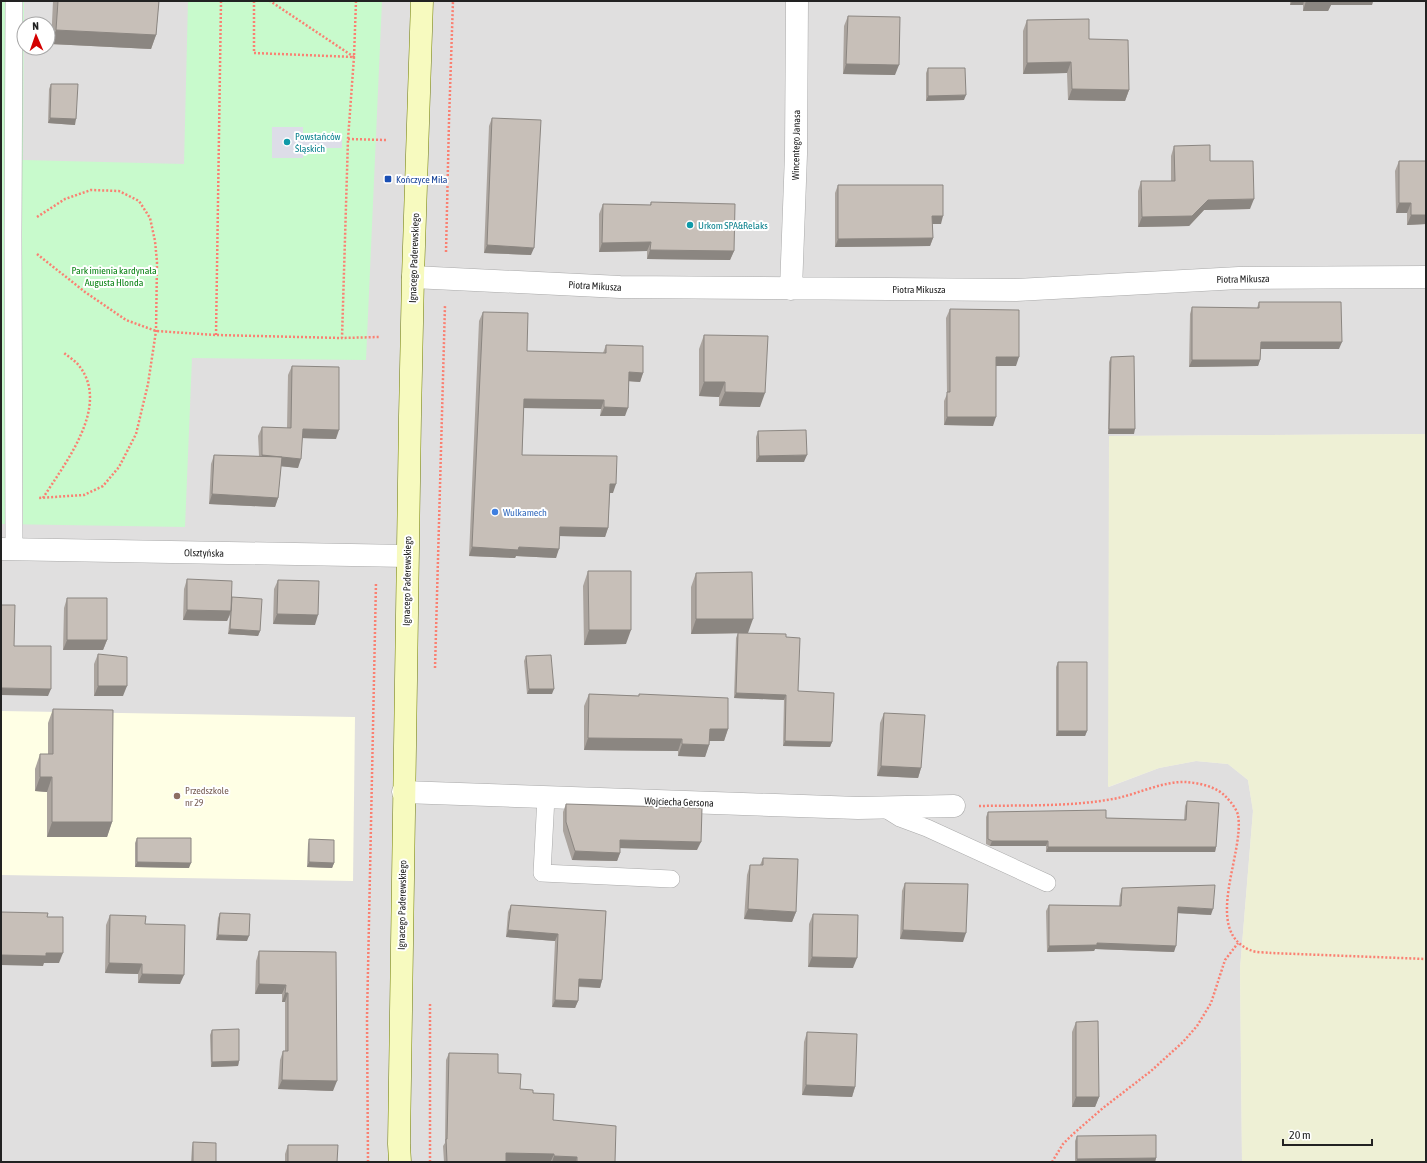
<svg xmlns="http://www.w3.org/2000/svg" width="1427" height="1163" font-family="'Asap Condensed',sans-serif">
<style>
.residential{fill:#e0dfdf;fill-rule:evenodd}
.education{fill:#ffffe5}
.farmland{fill:#eef0d5}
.park{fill:#c8facc}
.plaza{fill:#dddde8}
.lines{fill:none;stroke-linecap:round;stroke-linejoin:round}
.service-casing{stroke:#a9a9a9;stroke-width:18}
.minor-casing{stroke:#a9a9a9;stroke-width:23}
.secondary-casing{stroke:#707d05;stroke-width:23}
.path{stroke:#fa8072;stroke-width:2.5;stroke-dasharray:2 2;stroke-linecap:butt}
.service{stroke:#fff;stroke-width:17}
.minor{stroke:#fff;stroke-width:22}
.secondary{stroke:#f7fabf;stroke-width:22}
.wall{fill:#aba49e}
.shaded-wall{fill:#8b8681}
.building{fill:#c7bfb8;stroke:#8b8681}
.culture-dot{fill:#0f9aa8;stroke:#fff;stroke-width:1.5}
.transit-dot{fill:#1a4fb4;stroke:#fff;stroke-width:1.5}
.shop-dot{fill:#3f7fe0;stroke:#fff;stroke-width:1.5}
.education-dot{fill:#8d6e63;stroke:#fff;stroke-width:1.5}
.labels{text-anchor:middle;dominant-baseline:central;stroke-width:4;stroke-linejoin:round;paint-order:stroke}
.culture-label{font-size:10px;fill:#0d838f;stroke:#fff;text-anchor:start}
.street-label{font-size:10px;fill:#222;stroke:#fff}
.transit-label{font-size:10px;fill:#164399;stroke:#fff;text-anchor:start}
.park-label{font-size:10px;fill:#0c8416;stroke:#fff}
.shop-label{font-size:10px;fill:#366cbe;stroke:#fff;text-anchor:start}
.education-label{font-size:10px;fill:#785e54;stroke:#fff;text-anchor:start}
</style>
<rect width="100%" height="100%" fill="#f2efe9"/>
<path class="residential" d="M1 1H1426V434L1109 436V787L1159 768 1196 761 1228 764 1248 780 1253 811 1240 969 1242 1162H1ZM24 24H48V48H24Z"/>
<path class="education" d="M1 711 355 717 353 881 1 875Z"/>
<path class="farmland" d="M1426 434V1162H1242L1240 969 1253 811 1248 780 1228 764 1196 761 1159 768 1108 787 1109 436Z"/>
<path class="park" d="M1 1H24L23 160 184 164 188 1H382L366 360 192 358 185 527 1 524Z"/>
<path class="plaza" d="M272 127H303V138H342V148H303V158H272Z"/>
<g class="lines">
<g class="service-casing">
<path id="service" d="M14 549 13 234 14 1
M546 797 542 873 671 879
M884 808 900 818 927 828 1047 883"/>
</g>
<g class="minor-casing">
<path id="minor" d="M413 277 620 287 1016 290 1239 278 1426 277
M791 289 796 154 797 1
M1 549 407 556
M403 792 858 808 954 806"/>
</g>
<g class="secondary-casing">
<path id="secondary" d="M400 1162 399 1144 410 416 413 277 422 1"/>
</g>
<path class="path" d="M254 1V53L354 57 270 1
M356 1 354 57 348 139 342 338 379 337
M348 139 386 140
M37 217 65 199 91 190 119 191 139 201 150 218 155 241 157 262 156 331 148 384 136 434 119 467 103 486 84 495 38 498
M446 252 449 121 453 1
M37 254 85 292 126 320 156 331 216 335 342 338
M216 335 221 1
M43 498C65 463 110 407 80 367 76 361 69 357 64 353
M435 668 445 305
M979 806C1025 805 1073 807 1118 798 1139 793 1165 781 1186 782 1200 783 1218 787 1227 798 1231 802 1237 810 1238 815 1245 853 1202 930 1250 950 1256 953 1265 952 1271 953L1426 959
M368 1162 367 1018 376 582
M430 1162V1003
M1052 1162 1063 1144 1073 1134 1103 1108 1151 1071 1183 1042 1197 1026 1211 1003 1225 960 1238 943"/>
<use href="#service" class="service"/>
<use href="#minor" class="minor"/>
<use href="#secondary" class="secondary"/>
</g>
<path class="wall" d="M53 1H159L156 35 151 49 51 44Z
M1290 1H1373L1372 5H1331L1328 11H1303V5H1290Z
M848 16 895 75 843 74 844 26Z
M1027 20 1129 90 1125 101 1068 100 1067 73 1023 74V31Z
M928 68 964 100 926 101V73Z
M51 84 75 125 48 123 49 89Z
M492 118 531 255 484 253 489 126Z
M1174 146 1210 161 1250 209 1204 210 1189 226 1138 227V191L1141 181H1171V156Z
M1399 161H1426V224L1407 225V213H1396L1395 171Z
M838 185 941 224H932L933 238 930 246 835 247V193Z
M651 202 734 251 730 260 647 259V251L599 252V214L603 204 650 205Z
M1259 302 1339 349H1261L1260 360 1258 366 1189 367 1190 314 1192 307 1257 308Z
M950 309 1016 366H996L993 426 944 425V401L947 394 946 318Z
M483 312 527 351 603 353 606 345 643 373 640 382 629 381 625 416H600L601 409 524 408 522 455 613 493H610L608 528 605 537 560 536 556 558 516 556 515 558 469 556 479 321Z
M704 335 760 407 719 406V397L699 396V349Z
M1111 357 1134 434H1108L1109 362Z
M292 366 336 439 302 438 298 468 281 466 278 498 275 507 209 504 211 464 214 455 259 456 258 436 262 427 287 428 288 375Z
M758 431 804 462H756V437Z
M588 571 626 644 584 645 583 586Z
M696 573 748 633 691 634V587Z
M187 579 231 600 232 597 260 631 258 636 228 634 230 615 227 621 183 620 184 589Z
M278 580 315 625 273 624 274 589Z
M67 598 107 640 103 650H63L64 608Z
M738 633 786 637 798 691 832 742 830 747 783 746 784 700 734 698 736 638Z
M98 654 123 696H94V664Z
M526 656 552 694H527L524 661Z
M1058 662 1087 731 1085 736H1056V667Z
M589 694 639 696V694L728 729 724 741H709V745L705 757 678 756V751L584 750V706Z
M53 709 112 822 107 837H47V792L35 791V769L40 754H48V723Z
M884 713 921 768 918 778 877 776 880 723Z
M1187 801 1216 847 1215 852H1046V846H990L986 844V817L988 812 1106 818 1184 820 1185 806Z
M566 804 697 850 620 848V853L617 861 572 860 563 831V812Z
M137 838 189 868 135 867V843Z
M309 839 334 863 332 868 307 867 308 844Z
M763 858 796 912 792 922 744 919 747 875 750 865H760Z
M905 883 963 942 900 939 902 891Z
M1122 888 1211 915 1178 913 1174 952 1095 949 1094 951 1047 952 1046 911 1049 905 1119 906 1120 895Z
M511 905 606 911 602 980 600 988 579 987 578 1001 575 1008 552 1007 555 941 506 937 508 912Z
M220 913 247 941 216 940 218 918Z
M813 914 853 968 808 967 809 924Z
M110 915 145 924 180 984 138 983V974L105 973 106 925Z
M259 951 336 952 333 1091 278 1089 280 1060 283 1051H285V1002H282V994H255L256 961Z
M1076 1022 1099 1097 1095 1107H1072V1032Z
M212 1030 239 1061 238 1066 211 1067 210 1035Z
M807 1032 855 1087 852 1097 802 1095 804 1042Z
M449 1053 498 1073 520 1089 533 1093 553 1120 615 1162H551V1161H506V1162H444L443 1146 445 1143 446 1060Z
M1077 1136 1156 1158 1155 1162H1075V1141Z
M193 1142 216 1162H191L192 1147Z
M288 1145 337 1162H285V1154Z"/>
<path class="shaded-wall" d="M1292 1H1304L1303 5H1290Z
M1306 1H1373L1372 5H1331L1328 11H1303Z
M56 30 156 35 151 49 51 44Z
M1071 62 1067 73 1023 74 1027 63Z
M846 64 899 65 895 75 843 74Z
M1072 89 1129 90 1125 101 1068 100Z
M966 95 964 100 926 101 928 96Z
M50 118 76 119 75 125 48 123Z
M1254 199 1250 209 1204 210 1189 226 1138 227 1142 217 1208 200Z
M1399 203H1411L1407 213H1396Z
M1411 215H1426V224L1407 225Z
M932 216H943L941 224H929Z
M933 238 930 246 835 247 838 239Z
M651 242 647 251 599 252 602 243Z
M487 245 534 248 531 255 484 253Z
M650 250 734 251 730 260 647 259Z
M1261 342H1342L1339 349H1258Z
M996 357H1019L1016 366H993Z
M1192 360H1260L1258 366 1189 367Z
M629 372 643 373 640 382 626 381Z
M704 382H725L719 397 699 396Z
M725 392 765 393 760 407 719 406Z
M524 399 604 400 601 409 521 408Z
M604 407 628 408 625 416H600Z
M947 417H996L993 426 944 425Z
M303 429 339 430 336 439 300 438Z
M1109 429H1135L1134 434H1108Z
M262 455 301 459 298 468 259 464Z
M807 455 804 462H756L759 456Z
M610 484H616L613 493H607Z
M212 494 278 498 275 507 209 504Z
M560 527 608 528 605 537 557 536Z
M472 547H519L559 549 556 558 516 556 515 558 469 556Z
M187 610 231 611 227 621 183 620Z
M277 614 318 615 315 625 273 624Z
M696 619H753L748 633 691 634Z
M230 629 260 631 258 636 228 634Z
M589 630H631L626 644 584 645Z
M67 640H107L103 650H63Z
M98 686H127L123 696H94Z
M1 688 51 689 48 696 1 695Z
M529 689H554L552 694H527Z
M736 693 786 695 784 700 734 698Z
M710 729H728L724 741H706Z
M1058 731H1087L1085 736H1056Z
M588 738 682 739 678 751 584 750Z
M785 741 832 742 830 747 783 746Z
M682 744 709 745 705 757 678 756Z
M881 766 921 768 918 778 877 776Z
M40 777H52L47 792 35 791Z
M52 822H112L107 837H47Z
M620 840 701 842 697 850 617 848Z
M992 841H1048L1046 846H990Z
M1048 847H1216L1215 852H1046Z
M575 851 620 853 617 861 572 860Z
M137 862 191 863 189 868 135 867Z
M309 862 334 863 332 868 307 867Z
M1178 907 1213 909 1211 915 1176 913Z
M748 909 796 912 792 922 744 919Z
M508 930 558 934 555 941 506 937Z
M903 930 966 933 963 942 900 939Z
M218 935 249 936 247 941 216 940Z
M1097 943 1176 946 1174 952 1095 949 1094 951 1047 952 1049 946Z
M46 953H63L59 963H44L43 966 1 965V955Z
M812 957 857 958 853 968 808 967Z
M109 963 142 964 138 974 105 973Z
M142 974 184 975 180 984 138 983Z
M579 979 602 980 600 988 577 986Z
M259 984 286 985 282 994H255Z
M285 993H288L285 1002H282Z
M555 1000 578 1001 575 1008 552 1007Z
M239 1061 238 1066 211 1067 212 1062Z
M282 1080 337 1081 333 1091 278 1089Z
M806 1085 855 1087 852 1097 802 1095Z
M1076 1097H1099L1095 1107H1072Z
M506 1153 554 1154 551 1161H503Z
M554 1156 577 1157 576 1162H552Z
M1156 1158 1155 1162H1076L1077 1159Z"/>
<path class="building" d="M58 1H159L156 35 56 30Z
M848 16 900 17 899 65 846 64Z
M1089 19V39L1128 40 1129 90 1072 89 1071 62 1027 63V20Z
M928 68H965L966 95 928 96Z
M51 84H78L76 119 50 118Z
M492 118 541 120 534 248 487 245Z
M1210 145V161H1253L1254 199 1208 200 1192 216 1142 217 1141 181H1175L1174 146Z
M1399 161H1426V215H1411V203H1399Z
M838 185H943V216H932L933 238 838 239Z
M651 202 735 204 734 251 650 250 651 242 602 243 603 204 651 205Z
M1259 302H1341L1342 342H1261L1260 360H1192V307L1259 308Z
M950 309 1019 310V357H996V417H947V392H950Z
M483 312 528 313 527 351 606 353V345L643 346V373L629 372 628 408 604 407V400L524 399 522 455 617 456 616 484H610L608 528 560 527 559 549 519 547 518 550 472 547Z
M704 335 768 336 765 393 725 392V382H704Z
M1134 356 1135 429H1109L1111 357Z
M292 366 339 367V430L303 429 301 459 262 455V427L291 428Z
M806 430 807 455 759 456 758 431Z
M214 455 282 457 278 498 212 494Z
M588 571H631V630H589Z
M752 572 753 619H696V573Z
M187 579 232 581 231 611 187 610Z
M278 580 319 581 318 615 277 614Z
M232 597 262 599 260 631 230 629Z
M67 598H107V640H67Z
M1 605H15L14 646H51V689L1 688Z
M738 633 786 634V637L800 638 798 691 834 693 832 742 785 741 786 695 736 693Z
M98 654 127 657V686H98Z
M551 655 554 689H529L526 656Z
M1058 662H1087V731H1058Z
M589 694 639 696V694L728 698V729H710L709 745 682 744V739L588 738Z
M53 709 113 710 112 822H52V777H40V754H53Z
M884 713 925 715 921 768 881 766Z
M1187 801 1219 803 1216 847H1048V841H992L988 839V812L1106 810V818L1186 820Z
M566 804 702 808 701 842 620 840V853L575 851 566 822Z
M137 838H191V863L137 862Z
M309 839 334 840V863L309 862Z
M763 858 798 859 796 912 748 909 750 865H763Z
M905 883 968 884 966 933 903 930Z
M1215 885 1213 909 1178 907 1176 946 1097 943V945L1049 946V905L1121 906 1122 888Z
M511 905 606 911 602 980 579 979 578 1001 555 1000 558 934 508 930Z
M1 912 48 913 47 917H63V953H46V956L1 955Z
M220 913 250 914 249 936 218 935Z
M813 914 858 915 857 958 812 957Z
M110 915 146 916 145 924 185 925 184 975 142 974V964L109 963Z
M259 951 336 952 337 1081 282 1080 283 1051H288V993H285L286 985 259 984Z
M1098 1021 1099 1097H1076V1022Z
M239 1029V1061L212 1062V1030Z
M807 1032 857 1034 855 1087 806 1085Z
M449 1053 498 1054V1073L521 1074 520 1089 533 1090V1093L554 1094 553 1120 616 1126 615 1162H577V1157L554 1156V1154L506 1153V1162H447L446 1139H447Z
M1156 1135V1158L1077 1159V1136Z
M193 1142 216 1143V1162H193Z
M288 1145H338L337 1162H288Z"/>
<g class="culture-dot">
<circle cx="287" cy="142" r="4"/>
<circle cx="690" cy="225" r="4"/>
</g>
<rect class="transit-dot" x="384" y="175" width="8" height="8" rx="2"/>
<circle class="shop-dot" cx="495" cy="512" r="4"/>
<circle class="education-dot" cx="177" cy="796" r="4"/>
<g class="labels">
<g class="culture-label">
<text x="295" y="136">Powstańców<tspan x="295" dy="12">Śląskich</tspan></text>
<text x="698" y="225">Urkom SPA&amp;Relaks</text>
</g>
<g class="street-label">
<text transform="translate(796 145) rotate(-89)">Wincentego Janasa</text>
<text transform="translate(414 258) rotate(-88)">Ignacego Paderewskiego</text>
<text transform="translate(1243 279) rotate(-1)">Piotra Mikusza</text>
<text transform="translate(595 286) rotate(3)">Piotra Mikusza</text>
<text x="919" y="289">Piotra Mikusza</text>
<text transform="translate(204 553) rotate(1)">Olsztyńska</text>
<text transform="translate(407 581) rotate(-89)">Ignacego Paderewskiego</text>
<text transform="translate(679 802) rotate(2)">Wojciecha Gersona</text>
<text transform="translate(402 905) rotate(-89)">Ignacego Paderewskiego</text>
</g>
<g class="transit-label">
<text x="396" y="179">Kończyce Miła</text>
</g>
<g class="park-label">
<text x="114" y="270">Park imienia kardynała<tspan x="114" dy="12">Augusta Hlonda</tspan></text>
</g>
<g class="shop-label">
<text x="503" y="512">Wulkamech</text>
</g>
<g class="education-label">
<text x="185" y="790">Przedszkole<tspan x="185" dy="12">nr 29</tspan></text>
</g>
</g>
<rect width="1427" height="1163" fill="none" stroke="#222222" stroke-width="4"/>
<g transform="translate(36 36) rotate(358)"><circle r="19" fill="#ffffff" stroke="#a7a7a7"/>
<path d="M0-3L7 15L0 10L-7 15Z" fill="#d40000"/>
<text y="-6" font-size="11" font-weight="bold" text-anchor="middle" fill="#222222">N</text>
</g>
<path d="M1283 1139v6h89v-6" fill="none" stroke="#222222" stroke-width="2"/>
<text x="1289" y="1139" font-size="12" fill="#222222" stroke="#ffffff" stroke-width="3" paint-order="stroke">20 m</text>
</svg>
